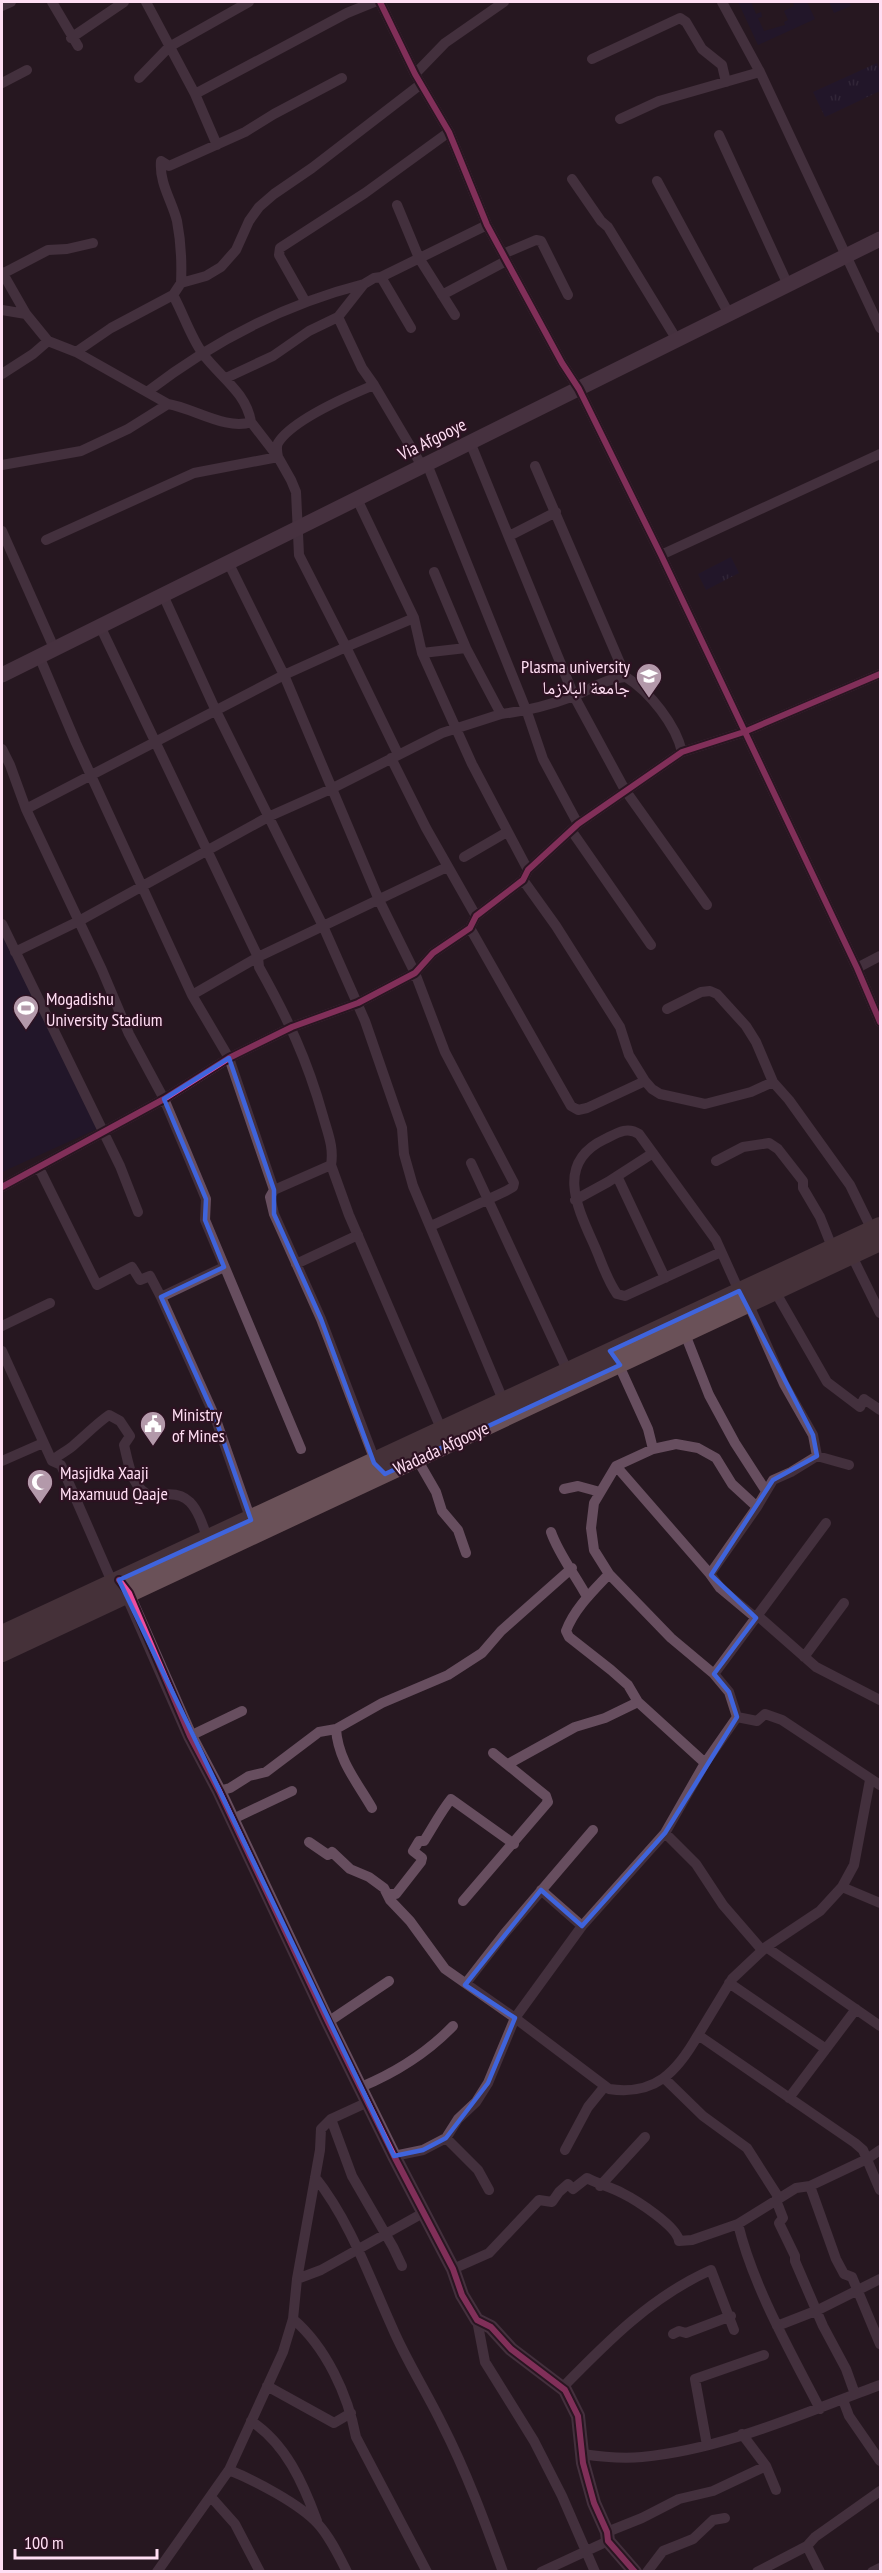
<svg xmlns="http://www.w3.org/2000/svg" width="882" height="2573" font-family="'PT Sans Narrow','Noto Naskh Arabic',sans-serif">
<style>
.green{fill:#1d1534}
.park{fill:url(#park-tufts)}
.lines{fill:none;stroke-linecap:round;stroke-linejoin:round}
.minor{stroke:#674e5f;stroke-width:10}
.tertiary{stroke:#674e5f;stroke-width:14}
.secondary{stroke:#6d5064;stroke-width:15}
.trunk{stroke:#6a5158;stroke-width:18}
.cycleway-casing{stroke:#2d1222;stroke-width:10}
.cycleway{stroke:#ef4d9e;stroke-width:6}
.marked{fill:none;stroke:#3f64dc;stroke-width:4.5;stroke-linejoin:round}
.labels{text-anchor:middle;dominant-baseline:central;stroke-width:4.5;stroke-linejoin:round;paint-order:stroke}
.street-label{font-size:18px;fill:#ffdef3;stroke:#2d1222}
.poi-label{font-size:18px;fill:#ffdef3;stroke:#2d1222;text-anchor:start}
</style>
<defs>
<pattern id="park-tufts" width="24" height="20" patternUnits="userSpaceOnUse" patternTransform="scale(1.5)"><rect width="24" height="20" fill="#1d1534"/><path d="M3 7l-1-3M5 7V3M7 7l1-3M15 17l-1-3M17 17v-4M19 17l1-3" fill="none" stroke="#3f3752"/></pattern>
</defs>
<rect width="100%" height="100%" fill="#271821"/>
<path class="green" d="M738 2H751L756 14 761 12 762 17 758 18 764 31 785 25 784 22 788 20 784 11 794 6 793 2H807L815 19 758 45Z
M829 2H849L851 6 834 13Z
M2 934 99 1128 2 1172Z"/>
<path class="park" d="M877 63 880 71V91L825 117 813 92Z
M731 557 739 573 706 590 698 574Z"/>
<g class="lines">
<path class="minor" d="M52 2 78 46
M146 2 195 94 217 145
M380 2 415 74 449 132 487 225 562 363 579 389 661 555 857 968 880 1022
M722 2 760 72 880 328
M2 6 11 2
M71 38 124 2
M592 59 680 18 686 22 702 49 722 65 726 82
M415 74 445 43 504 2
M139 78 169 47 249 2
M2 83 27 70
M195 94 347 13 374 2
M620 119 659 101 760 72
M719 135 788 285
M572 179 601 221 608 227 677 340
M657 181 729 314
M397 205 419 258 455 315
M503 254 536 240 541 241 568 295
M2 272 26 314 48 341 76 352 168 404C193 408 228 431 251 422L278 457
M4 273 48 250 67 249 93 243
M381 277 411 328
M181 283C182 262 181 242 177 221 172 201 159 183 161 161L169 166 245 132 274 114 342 78
M173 295 181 283 206 276 221 267 236 250 249 221 259 207 274 194 312 168 421 84
M442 295 506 261
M305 301 279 255 280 248 365 193 449 132
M2 310 26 314
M76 352 111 328 173 295C183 313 191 338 203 354 220 377 246 392 251 422
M2 374 33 354 48 341
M226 378 273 356 309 331 338 317 364 284 374 278 381 277 487 225
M374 385 422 466
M147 392C212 342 285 304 364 284
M470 442 574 696 625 790 707 905
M278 457C277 452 276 447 278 443 292 420 350 395 374 385L362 368 338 317
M427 464 527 712 543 759 578 824
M2 465 81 451 128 429 168 404
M535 466 626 677
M357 499 414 618 422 653 472 764 528 870
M2 531 54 648
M509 536 556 512
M46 540 194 473 278 457 291 480 296 492 299 555 346 647 414 618
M661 555 880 454
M228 562 284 675 379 900 415 973 445 1052 514 1183 513 1187 506 1191 431 1226
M434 572 466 648
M163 595 216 711 323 926 365 1021 402 1128 404 1154 413 1186 503 1400
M100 626 258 957 259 967C288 1019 307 1059 323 1116 328 1134 334 1147 331 1165L274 1190 270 1197 274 1214 321 1319 377 1466
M422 653 466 648 501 714C527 711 550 705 574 696 591 689 607 678 626 677 650 692 676 725 682 752
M39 656 76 743 192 995 229 1058 274 1190
M2 749 10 765 26 809 102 970 129 1034 164 1099 186 1151 206 1199 205 1220 301 1449
M391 758 426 828 476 916
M26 809 284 675 346 647 398 754
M571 830 651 945
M464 857 507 832
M523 880 556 926 620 1027 629 1055 645 1081 652 1089 660 1094 705 1104 751 1092 773 1082
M2 924 120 1166 138 1212
M470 928 571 1106 578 1110 587 1108 645 1081
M15 952 79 921 268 817 331 789 442 733 501 714
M857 968 880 956
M192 995 258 957 447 867
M667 1009 701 992 710 991 717 994 746 1026 756 1042 773 1082 789 1100 850 1185 873 1232
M716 1161 743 1147 769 1143 778 1149 803 1181V1188L820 1217 832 1247
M471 1163 568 1372
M331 1165 349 1215 443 1433
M39 1168 97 1285 132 1267 140 1280 150 1276 161 1297 215 1417 251 1520
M617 1176 665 1278
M2 1187 164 1099 229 1058 292 1027 358 1003 415 973 433 953 470 928 476 916 523 880 528 870 578 824 682 752 744 732 880 674
M575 1200 608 1182 653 1153
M721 1252 625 1296 617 1294C607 1280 602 1263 595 1247 578 1209 554 1163 605 1139 617 1133 627 1126 639 1134L716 1240 739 1291 749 1305 784 1384 813 1435 817 1456
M851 1254 880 1313
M296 1264 358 1235
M776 1293 827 1382 860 1407 864 1399 880 1410
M161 1297 224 1267
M2 1326 50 1303
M685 1334 709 1395 735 1443 766 1491
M2 1351 52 1461 61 1465 109 1575 111 1588
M617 1361 648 1429 653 1449
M417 1459 436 1492 442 1511 458 1530 466 1553
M2 1461 43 1443
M52 1461C59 1454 68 1451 75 1444 87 1434 96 1424 109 1415L120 1421 130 1436 124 1445C129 1465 131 1488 152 1497 190 1486 197 1508 208 1540
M616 1466 710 1574
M564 1489 578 1486 600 1492
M551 1532C559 1555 576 1576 587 1597
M609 1574C593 1591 574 1609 566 1631L569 1637 611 1670 628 1685 638 1702 705 1763
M758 1616 816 1667 880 1700
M756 1618 720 1588 710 1574 757 1507
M804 1657 844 1603
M714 1674 826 1523
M737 1717 729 1692 714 1674 671 1638 609 1574 594 1550 591 1528 594 1503 616 1466 653 1449 676 1444 698 1448 716 1458 732 1484 757 1507 773 1480 791 1472 817 1456 849 1465
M737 1717 757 1721 765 1714 782 1720 880 1785
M336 1729C338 1760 357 1782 372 1808
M190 1736 242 1711
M508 1764 575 1727 605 1718 638 1702
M219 1791 230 1788 249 1776 266 1772 319 1732 336 1729 382 1703 448 1675 482 1653 501 1631 572 1568
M233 1819 292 1791
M665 1833 696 1864 723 1905 762 1950
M309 1842 328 1855 332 1852 350 1869 369 1877 384 1888 390 1900 410 1921 445 1969 515 2018 609 2089C655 2096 677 2072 698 2035L855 2143 863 2150 880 2190
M842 1887 880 1903
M541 1890 582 1926
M388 1894H396L421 1862 422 1858 413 1851 419 1841H424C433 1827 440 1813 451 1799L514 1844
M463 1901 548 1802 546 1796 493 1753
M766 1947 880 2026
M466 1983 505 1933 593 1830
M729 1983 826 2049
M328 2022 389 1981
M698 2035 732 1979 766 1947 820 1911 842 1887 854 1865 870 1780
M664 2078 703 2116 747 2148 779 2198
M361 2087C397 2072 426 2054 453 2026
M789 2098 856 2009
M331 2119 352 2176 393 2247 402 2266
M446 2138 478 2170 489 2190
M565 2150 588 2107 605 2086
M394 2156 423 2150 446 2138 458 2119 476 2102 488 2083 515 2018 582 1926 665 1833 705 1763 737 1717
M315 2177C350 2221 369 2276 392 2327 406 2360 426 2391 442 2424 466 2471 485 2522 503 2572
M600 2186 645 2137
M810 2186 836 2259 844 2274 852 2277 880 2344
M776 2200 783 2218 779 2223 795 2256V2261L823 2326 846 2369 855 2394
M738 2224C753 2286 790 2351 820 2409
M453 2269 489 2253 539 2200 552 2202 559 2192 568 2184 573 2189 587 2178C598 2184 611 2187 622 2193 636 2200 677 2226 679 2241L692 2240 738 2224 796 2188 810 2186 867 2159 880 2150
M297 2279 321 2270 423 2213
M293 2319C326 2347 348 2395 356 2437L427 2572
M477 2320 485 2362 534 2441 562 2496 595 2572
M777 2326 818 2310 880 2279
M673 2334 679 2331 686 2333 731 2316
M267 2386 334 2423 351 2413
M563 2387C607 2342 652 2296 711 2270L734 2330
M843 2400 849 2416 880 2461
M251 2421C286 2444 303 2483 317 2521
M742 2434 766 2466 776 2490
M707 2445 695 2379 764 2355
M582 2454C602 2457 622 2459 642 2457 725 2449 803 2413 880 2385
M229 2470C254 2480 300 2504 318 2524 330 2537 339 2556 347 2572
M211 2497 235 2524 260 2572
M607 2532 642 2518 679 2499 713 2491 766 2466
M807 2546 820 2572
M157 2572 229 2470 283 2352 293 2319 297 2279 320 2150 321 2129 331 2119 368 2102
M541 2572 608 2541
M647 2572 663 2551 693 2539 713 2520 725 2518
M757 2572 807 2546 815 2537 880 2491
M872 2572 880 2568"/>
<path class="tertiary" d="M125 1588 190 1736 219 1791 328 2022 394 2156 453 2269 462 2295 477 2320 491 2327 511 2349 565 2390 578 2416 583 2463 594 2503 607 2532 608 2541 635 2572"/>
<path class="secondary" d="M2 675 880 239"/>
<path class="trunk" d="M2 1634 880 1226
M2 1653 880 1242"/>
<g class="cycleway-casing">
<path id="cycleway" d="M380 2 415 74 449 132 487 225 562 363 579 389 661 555 857 968 880 1022
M2 1187 164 1099 229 1058 292 1027 358 1003 415 973 433 953 470 928 476 916 523 880 528 870 578 824 682 752 744 732 880 674
M119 1580 129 1593 190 1736 219 1791 328 2022 394 2156 453 2269 462 2295 477 2320 491 2327 511 2349 565 2390 578 2416 583 2463 594 2503 607 2532 608 2541 635 2572"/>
</g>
<use href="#cycleway" class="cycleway"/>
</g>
<path d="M0 0H882V2573H0ZM229 1058 274 1190V1214L321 1319 374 1463 385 1474 620 1365 610 1351 739 1291 813 1435 817 1456 773 1480 711 1575 756 1618 714 1674 729 1692 737 1717 665 1833 582 1926 541 1890 465 1985 515 2018 488 2083 446 2138 423 2150 394 2156 119 1580 251 1520 215 1417 161 1297 224 1267 205 1220 206 1199 164 1099Z" fill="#271821" fill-opacity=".55" fill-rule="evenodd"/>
<path class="marked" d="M229 1058 274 1190V1214L321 1319 374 1463 385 1474 620 1365 610 1351 739 1291 813 1435 817 1456 773 1480 711 1575 756 1618 714 1674 729 1692 737 1717 665 1833 582 1926 541 1890 465 1985 515 2018 488 2083 446 2138 423 2150 394 2156 119 1580 251 1520 215 1417 161 1297 224 1267 205 1220 206 1199 164 1099Z"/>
<defs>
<g id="school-pin" transform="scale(1.35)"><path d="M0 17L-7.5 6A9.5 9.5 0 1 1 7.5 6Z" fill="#b399aa" stroke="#2d1222"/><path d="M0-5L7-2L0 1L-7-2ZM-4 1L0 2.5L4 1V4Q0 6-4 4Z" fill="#fff"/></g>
<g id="stadium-pin" transform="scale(1.35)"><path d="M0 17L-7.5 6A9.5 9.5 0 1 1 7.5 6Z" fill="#b399aa" stroke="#2d1222"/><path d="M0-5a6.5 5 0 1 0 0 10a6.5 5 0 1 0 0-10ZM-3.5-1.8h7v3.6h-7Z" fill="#fff"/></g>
<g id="civic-pin" transform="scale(1.35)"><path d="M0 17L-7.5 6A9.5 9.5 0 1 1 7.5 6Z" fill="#b399aa" stroke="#2d1222"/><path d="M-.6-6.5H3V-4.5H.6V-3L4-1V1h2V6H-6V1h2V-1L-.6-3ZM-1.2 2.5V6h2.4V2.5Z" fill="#fff"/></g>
<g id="mosque-pin" transform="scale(1.35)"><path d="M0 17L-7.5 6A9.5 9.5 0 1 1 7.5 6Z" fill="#b399aa" stroke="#2d1222"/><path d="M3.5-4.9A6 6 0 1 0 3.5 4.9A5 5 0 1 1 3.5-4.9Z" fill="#fff"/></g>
</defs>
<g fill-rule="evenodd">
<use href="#school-pin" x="649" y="676"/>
<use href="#stadium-pin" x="26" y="1008"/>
<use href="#civic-pin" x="153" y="1424"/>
<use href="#mosque-pin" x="40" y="1482"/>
</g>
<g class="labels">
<g class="street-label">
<text transform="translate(432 439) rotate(-26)">Via Afgooye</text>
<text transform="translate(441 1448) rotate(-25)">Wadada Afgooye</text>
</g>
<g class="poi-label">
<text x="630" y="666" text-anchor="end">Plasma university<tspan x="630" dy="21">جامعة البلازما</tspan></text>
<text x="46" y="998">Mogadishu<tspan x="46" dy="21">University Stadium</tspan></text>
<text x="172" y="1414">Ministry<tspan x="172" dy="21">of Mines</tspan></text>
<text x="60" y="1472">Masjidka Xaaji<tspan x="60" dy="21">Maxamuud Qaaje</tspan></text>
</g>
</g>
<rect width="882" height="2573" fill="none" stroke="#ffdef3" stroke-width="6"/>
<path d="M15 2549v9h142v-9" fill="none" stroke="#ffdef3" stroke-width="3"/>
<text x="24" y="2549" font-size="18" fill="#ffdef3" stroke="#2d1222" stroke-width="4.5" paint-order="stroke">100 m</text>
</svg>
